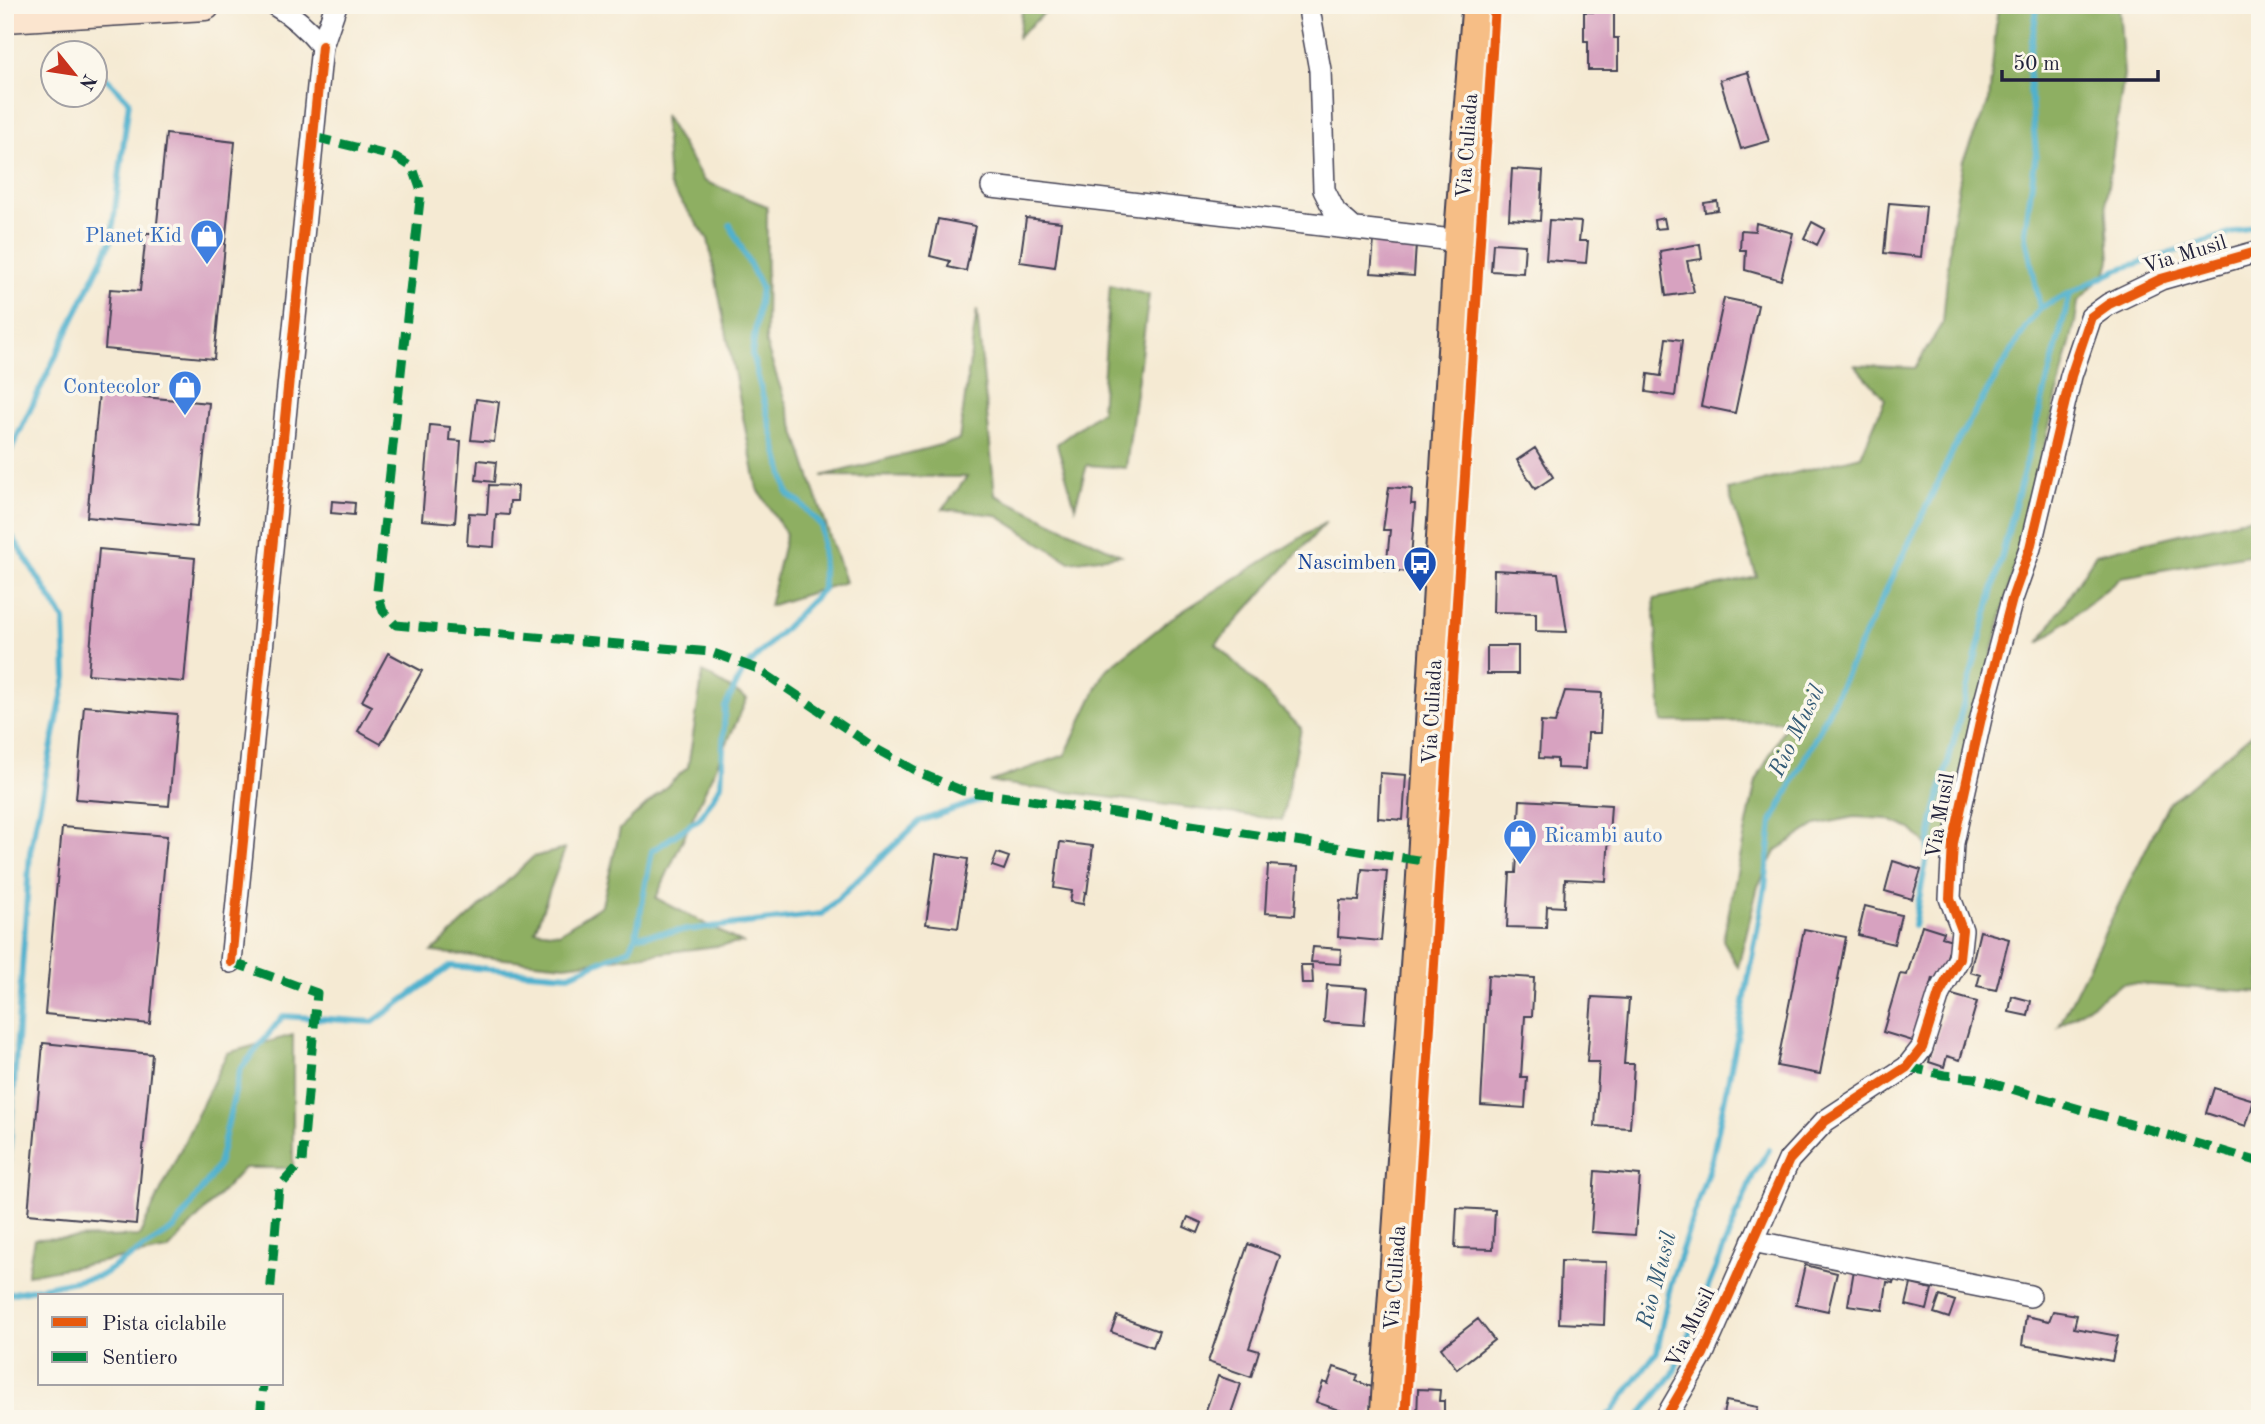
<svg xmlns="http://www.w3.org/2000/svg" width="2265" height="1424" font-family="'Old Standard TT',serif">
<style>
.forest{fill:#8eaf62;stroke:#58684e;stroke-width:2}
.lines{fill:none;stroke-linecap:round;stroke-linejoin:round}
.stream{stroke:#4fb1ce;stroke-width:6}
.building{fill:#d7a2c0}
.street-casing{stroke:#424052;stroke-width:24}
.secondary-casing{stroke:#424052;stroke-width:33}
.primary-casing{stroke:#424052;stroke-width:37}
.street{stroke:#fff;stroke-width:21}
.secondary{stroke:#fbe5cf;stroke-width:30}
.primary{stroke:#f6be86;stroke-width:33}
.quiet{stroke:#00873e;stroke-width:9;stroke-dasharray:18 9;stroke-linecap:butt}
.cycleway-casing{stroke:#fbf7ec;stroke-width:15}
.cycleway{stroke:#e8590c;stroke-width:10}
.labels{text-anchor:middle;dominant-baseline:central;stroke-width:7;stroke-linejoin:round;paint-order:stroke}
.street-label{font-size:21px;fill:#22223b;stroke:#fbf7ec}
.shop-label{font-size:21px;fill:#366cbe;stroke:#fbf7ec;text-anchor:end}
.transit-label{font-size:21px;fill:#164399;stroke:#fbf7ec;text-anchor:end}
.water-label{font-size:23px;font-style:italic;fill:#345b76;stroke:#fbf7ec}
</style>
<rect width="100%" height="100%" fill="#fbf7ec"/>
<filter id="ink" filterUnits="userSpaceOnUse"><feTurbulence type="fractalNoise" baseFrequency=".0143" numOctaves="2"/><feDisplacementMap in="SourceGraphic" scale="14" xChannelSelector="R" yChannelSelector="G"/><feConvolveMatrix kernelMatrix="1 2 1 2 8 2 1 2 1" color-interpolation-filters="sRGB"/></filter>
<filter id="wash" filterUnits="userSpaceOnUse"><feTurbulence type="fractalNoise" baseFrequency=".00686" numOctaves="4" result="noise"/><feDisplacementMap in="SourceGraphic" scale="28" xChannelSelector="R" yChannelSelector="G"/><feGaussianBlur stdDeviation="1.57" result="paint"/><feColorMatrix in="noise" values="0 0 0 0 0 0 0 0 0 0 0 0 0 0 0 0 0 1.4 0 .05"/><feComposite in="paint" operator="in"/></filter>
<g filter="url(#wash)">
<rect width="100%" height="100%" fill="#f5ead3"/>
<path class="forest" d="M1023 5H1053L1018 37Z
M1998 5H2119L2124 75 2106 200 2110 260 2107 271 2078 302 2075 323 1967 754 1946 857 1925 843 1911 829 1887 819 1854 817 1816 825 1777 850 1758 886 1738 967 1723 940 1756 781 1788 721 1662 722 1654 599 1757 577 1728 490 1861 456 1885 399 1855 365 1915 368 1943 322 1952 224 1963 160 1989 101Z
M664 115 704 181 767 206 766 344 845 582 769 606 786 534 757 488 708 239 669 185Z
M1110 285 1149 295 1126 468 1087 465 1075 507 1057 444 1101 411Z
M977 310 995 495 1121 555 1070 562 996 515 943 509 967 477 822 476 959 440Z
M2260 515V553L2122 577 2039 643 2096 554Z
M1326 522 1216 644 1301 728 1282 820 990 782 1065 755 1105 671 1173 617Z
M703 672 747 699 656 898 742 943 565 965 432 952 533 857 565 849 535 930 559 933 602 905 620 829 688 767Z
M2260 727V992L2123 983 2059 1026 2168 804Z
M293 1035V1168H244L168 1250 27 1275 34 1239 139 1236 227 1053Z"/>
<g class="lines">
<path class="stream" d="M2040 308 2025 232 2036 153 2028 65 2037 9 2041 5
M5 462 111 241 129 101 94 66
M5 525 64 619 66 677 30 852 5 1215
M1914 926 1935 813 2070 294
M636 936 822 914 920 821 981 800
M5 1298 9 1294 100 1276 175 1228 218 1166 240 1070 283 1016 373 1022 450 966 569 975 629 949 636 936 652 851 700 818 721 785 725 707 743 671 823 589 822 526 800 503 788 494 752 354 761 287 730 225
M1603 1419 1611 1413 1657 1352 1670 1286 1712 1159 1740 1024 1765 887 1772 822 1816 737 1958 440 2026 327 2040 308 2117 270 2260 224
M1637 1419 1673 1374 1753 1175 1769 1150"/>
</g>
<g id="blocks">
<path class="building" d="M1339 5H1377V9H1339Z
M1584 12H1614V38H1618V70H1588V41H1584Z
M1748 72 1769 141 1741 149 1720 80Z
M166 134 235 142 214 359 105 349 110 289 140 291 146 233H156Z
M1512 169 1543 171 1540 221 1509 219Z
M1717 201 1718 210 1705 212 1704 203Z
M1889 203 1926 206 1921 257 1884 253Z
M1026 218 1061 222 1055 267 1020 262Z
M1664 218 1666 228 1655 229 1654 220Z
M938 219 975 226 966 271 948 267 950 261 930 256Z
M1549 220 1581 222 1579 241H1588L1586 263 1546 260Z
M1812 222 1825 229 1817 245 1804 238Z
M1756 223 1793 233 1781 280 1745 270 1746 250H1740L1741 230 1755 231Z
M1374 240 1416 244 1414 276 1371 273Z
M1493 243 1525 245 1523 273 1491 271Z
M1700 244 1702 259 1687 261 1694 292 1666 296 1660 251Z
M1724 298 1758 305 1735 413 1701 406Z
M1666 338 1682 340 1675 396 1646 392 1648 374 1661 376Z
M99 393 209 403 197 527 87 517Z
M476 399 499 402 494 442 471 440Z
M430 425 450 427 449 440 461 441 455 523 422 520Z
M1535 448 1553 477 1535 489 1517 460Z
M478 460 496 462 494 482 476 480Z
M489 485 518 486 517 501H510L509 515 496 514 494 547 467 545 469 513 487 514Z
M1389 487 1412 489 1411 504H1415L1410 572 1386 570 1390 530H1383Z
M332 501 355 503 354 515 331 513Z
M99 549 195 558 184 682 88 674Z
M1494 570 1558 573 1567 632 1536 631V613L1493 612Z
M1487 646H1518V674H1487Z
M388 653 422 671 381 744 358 731 372 706 362 701Z
M1565 691 1602 693 1600 733H1588L1586 769 1557 768V759L1539 758 1541 722 1555 723Z
M84 706 177 714 169 806 76 799Z
M1380 773 1406 775 1403 820 1378 818Z
M1520 800 1611 805 1606 881 1565 879 1564 907 1547 906 1546 928 1507 927 1510 873H1516Z
M62 827 167 836 150 1024 45 1014Z
M1060 842 1093 846 1087 893 1085 892 1083 904 1070 902 1072 891 1054 888Z
M997 853 1009 857 1004 870 992 866Z
M936 854 968 859 958 928 926 924Z
M1893 861 1921 870 1912 899 1885 891Z
M1268 865 1298 867 1295 915 1265 913Z
M1362 869 1387 871 1381 941 1338 937 1340 900 1359 901Z
M1865 906 1901 915 1894 944 1858 935Z
M1922 925 1944 932 1942 937 1952 940 1940 980 1933 978 1916 1042 1883 1032 1900 974 1907 975Z
M1804 929 1846 937 1820 1074 1777 1066Z
M1980 931 2009 939 1996 990 1977 986 1980 975 1970 972Z
M1313 947 1341 949 1340 964 1311 962Z
M1301 965H1312L1313 984H1302Z
M1488 975 1534 978 1532 1016H1525L1521 1077H1527L1525 1108 1481 1105Z
M1327 985 1367 988 1364 1025 1324 1022Z
M1949 994 1977 1002 1960 1060 1947 1056 1944 1067 1929 1062Z
M2012 996 2031 1001 2028 1016 2009 1012Z
M1592 997 1629 999 1624 1064H1634L1630 1128 1595 1126 1599 1062H1587Z
M43 1043 152 1054 136 1224 28 1214Z
M2214 1088 2254 1100 2246 1126 2206 1113Z
M1595 1171 1640 1175 1635 1235 1591 1232Z
M1457 1208 1495 1210 1493 1249 1455 1248Z
M1188 1217 1202 1223 1198 1233 1184 1227Z
M1248 1244 1279 1255 1280 1257 1249 1348 1259 1351 1251 1377 1208 1362Z
M1561 1261 1606 1262 1604 1325 1559 1323Z
M1855 1264 1895 1270 1893 1283 1887 1282 1883 1310 1848 1305Z
M1805 1265 1837 1273 1828 1311 1796 1304Z
M1911 1284 1932 1289 1927 1310 1906 1305Z
M1940 1296 1955 1301 1949 1318 1934 1313Z
M2053 1311 2077 1315 2074 1328 2118 1336 2112 1361 2022 1345 2026 1316 2049 1321Z
M1117 1316 1159 1331 1153 1347 1111 1332Z
M1478 1319 1494 1340 1457 1369 1441 1348Z
M1334 1367 1358 1375 1356 1381 1380 1390 1370 1419H1364L1316 1402 1323 1382 1328 1384Z
M1218 1376 1241 1384 1229 1419H1222L1205 1413Z
M1418 1389 1440 1390 1439 1401H1444V1419H1417Z
M1726 1401 1758 1407 1755 1419H1722Z"/>
</g>
</g>
<g filter="url(#ink)">
<use href="#blocks" fill-opacity="0" stroke="#424052" stroke-width="2"/>
<g class="lines">
<g class="street-casing">
<path id="street" d="M275 5C294 16 308 29 322 46L336 5
M1310 15 1320 70 1324 190 1335 212 1354 229
M992 187 1461 241
M231 962 322 46
M1752 1241 2030 1296
M1665 1419 1703 1354 1789 1160 1825 1121 1907 1067 1922 1048 1939 994 1959 958 1962 930 1950 898 1953 843 1983 709 2012 599 2030 548 2071 376 2091 317 2109 304 2161 279 2260 251"/>
</g>
<g class="secondary-casing">
<path id="secondary" d="M5 17 205 5"/>
</g>
<g class="primary-casing">
<path id="primary" d="M1387 1419 1423 885 1461 241 1479 5"/>
</g>
<use href="#street" class="street"/>
<use href="#secondary" class="secondary"/>
<use href="#primary" class="primary"/>
<path class="quiet" d="M314 137 396 157 413 168 421 191 377 591 383 611 396 625 711 652 758 669 878 750 918 772 963 791 1031 800 1424 861
M231 962 317 993 302 1162 279 1187 270 1296
M1907 1067 1944 1075 1974 1078 2260 1162
M260 1419 263 1384"/>
<g class="cycleway-casing">
<path id="cycleway" d="M231 962 322 46
M1405 1419 1495 5
M1665 1419 1703 1354 1789 1160 1825 1121 1907 1067 1922 1048 1939 994 1959 958 1962 930 1950 898 1953 843 1983 709 2012 599 2030 548 2071 376 2091 317 2109 304 2161 279 2260 251"/>
</g>
<use href="#cycleway" class="cycleway"/>
</g>
</g>
<defs>
<g id="shop-pin" transform="scale(1.75)"><path d="M0 17L-7.5 6A9.5 9.5 0 1 1 7.5 6Z" fill="#3f7fe0" stroke="#fbf7ec"/><path d="M-5-2.5h2.3a2.7 3.5 0 0 1 5.4 0H5L5.5 6h-11ZM-1.5-2.5h3a1.5 2.3 0 0 0-3 0Z" fill="#fff"/></g>
<g id="bus-pin" transform="scale(1.75)"><path d="M0 17L-7.5 6A9.5 9.5 0 1 1 7.5 6Z" fill="#1a4fb4" stroke="#fbf7ec"/><path d="M-5-6H5V4H4V6H2V4H-2V6H-4V4H-5ZM-3.5-4V0h7V-4ZM-3.5 1.2v1.5H-2V1.2ZM2 1.2v1.5H3.5V1.2Z" fill="#fff"/></g>
</defs>
<g fill-rule="evenodd">
<use href="#shop-pin" x="207" y="236"/>
<use href="#shop-pin" x="185" y="387"/>
<use href="#bus-pin" x="1420" y="563"/>
<use href="#shop-pin" x="1520" y="836"/>
</g>
<g class="labels">
<g class="street-label">
<text transform="translate(1468 146) rotate(-86)">Via Culiada</text>
<text transform="translate(2185 255) rotate(-17)">Via Musil</text>
<text transform="translate(1433 712) rotate(-87)">Via Culiada</text>
<text transform="translate(1941 816) rotate(-80)">Via Musil</text>
<text transform="translate(1396 1278) rotate(-86)">Via Culiada</text>
<text transform="translate(1691 1328) rotate(-64)">Via Musil</text>
</g>
<g class="shop-label">
<text x="182" y="236">Planet Kid</text>
<text x="160" y="387">Contecolor</text>
<text x="1544" y="836" text-anchor="start">Ricambi auto</text>
</g>
<g class="transit-label">
<text x="1396" y="563">Nascimben</text>
</g>
<g class="water-label">
<text transform="translate(1797 731) rotate(-64)">Rio Musil</text>
<text transform="translate(1657 1280) rotate(-75)">Rio Musil</text>
</g>
</g>
<rect width="2265" height="1424" fill="none" stroke="#fbf7ec" stroke-width="28"/>
<rect x="38" y="1294" width="245" height="91" fill="#fbf7ec" stroke="#a4a2a5" stroke-width="2"/>
<rect x="52" y="1317" width="35" height="10" fill="#e8590c" stroke="#a4a2a5" stroke-width="2"/>
<text x="102" y="1330" font-size="21" fill="#22223b">Pista ciclabile</text>
<rect x="52" y="1352" width="35" height="10" fill="#00873e" stroke="#a4a2a5" stroke-width="2"/>
<text x="102" y="1364" font-size="21" fill="#22223b">Sentiero</text>
<g transform="translate(74 74) rotate(120)"><circle r="33" fill="#fbf7ec" stroke="#a4a2a5" stroke-width="2"/>
<path d="M0-5L12 26L0 18L-12 26Z" fill="#c8321e"/>
<text y="-10" font-size="19" font-weight="bold" text-anchor="middle" fill="#22223b">N</text>
</g>
<path d="M2002 70v10h156v-10" fill="none" stroke="#22223b" stroke-width="3.5"/>
<text x="2013" y="70" font-size="21" fill="#22223b" stroke="#fbf7ec" stroke-width="5" paint-order="stroke">50 m</text>
</svg>
